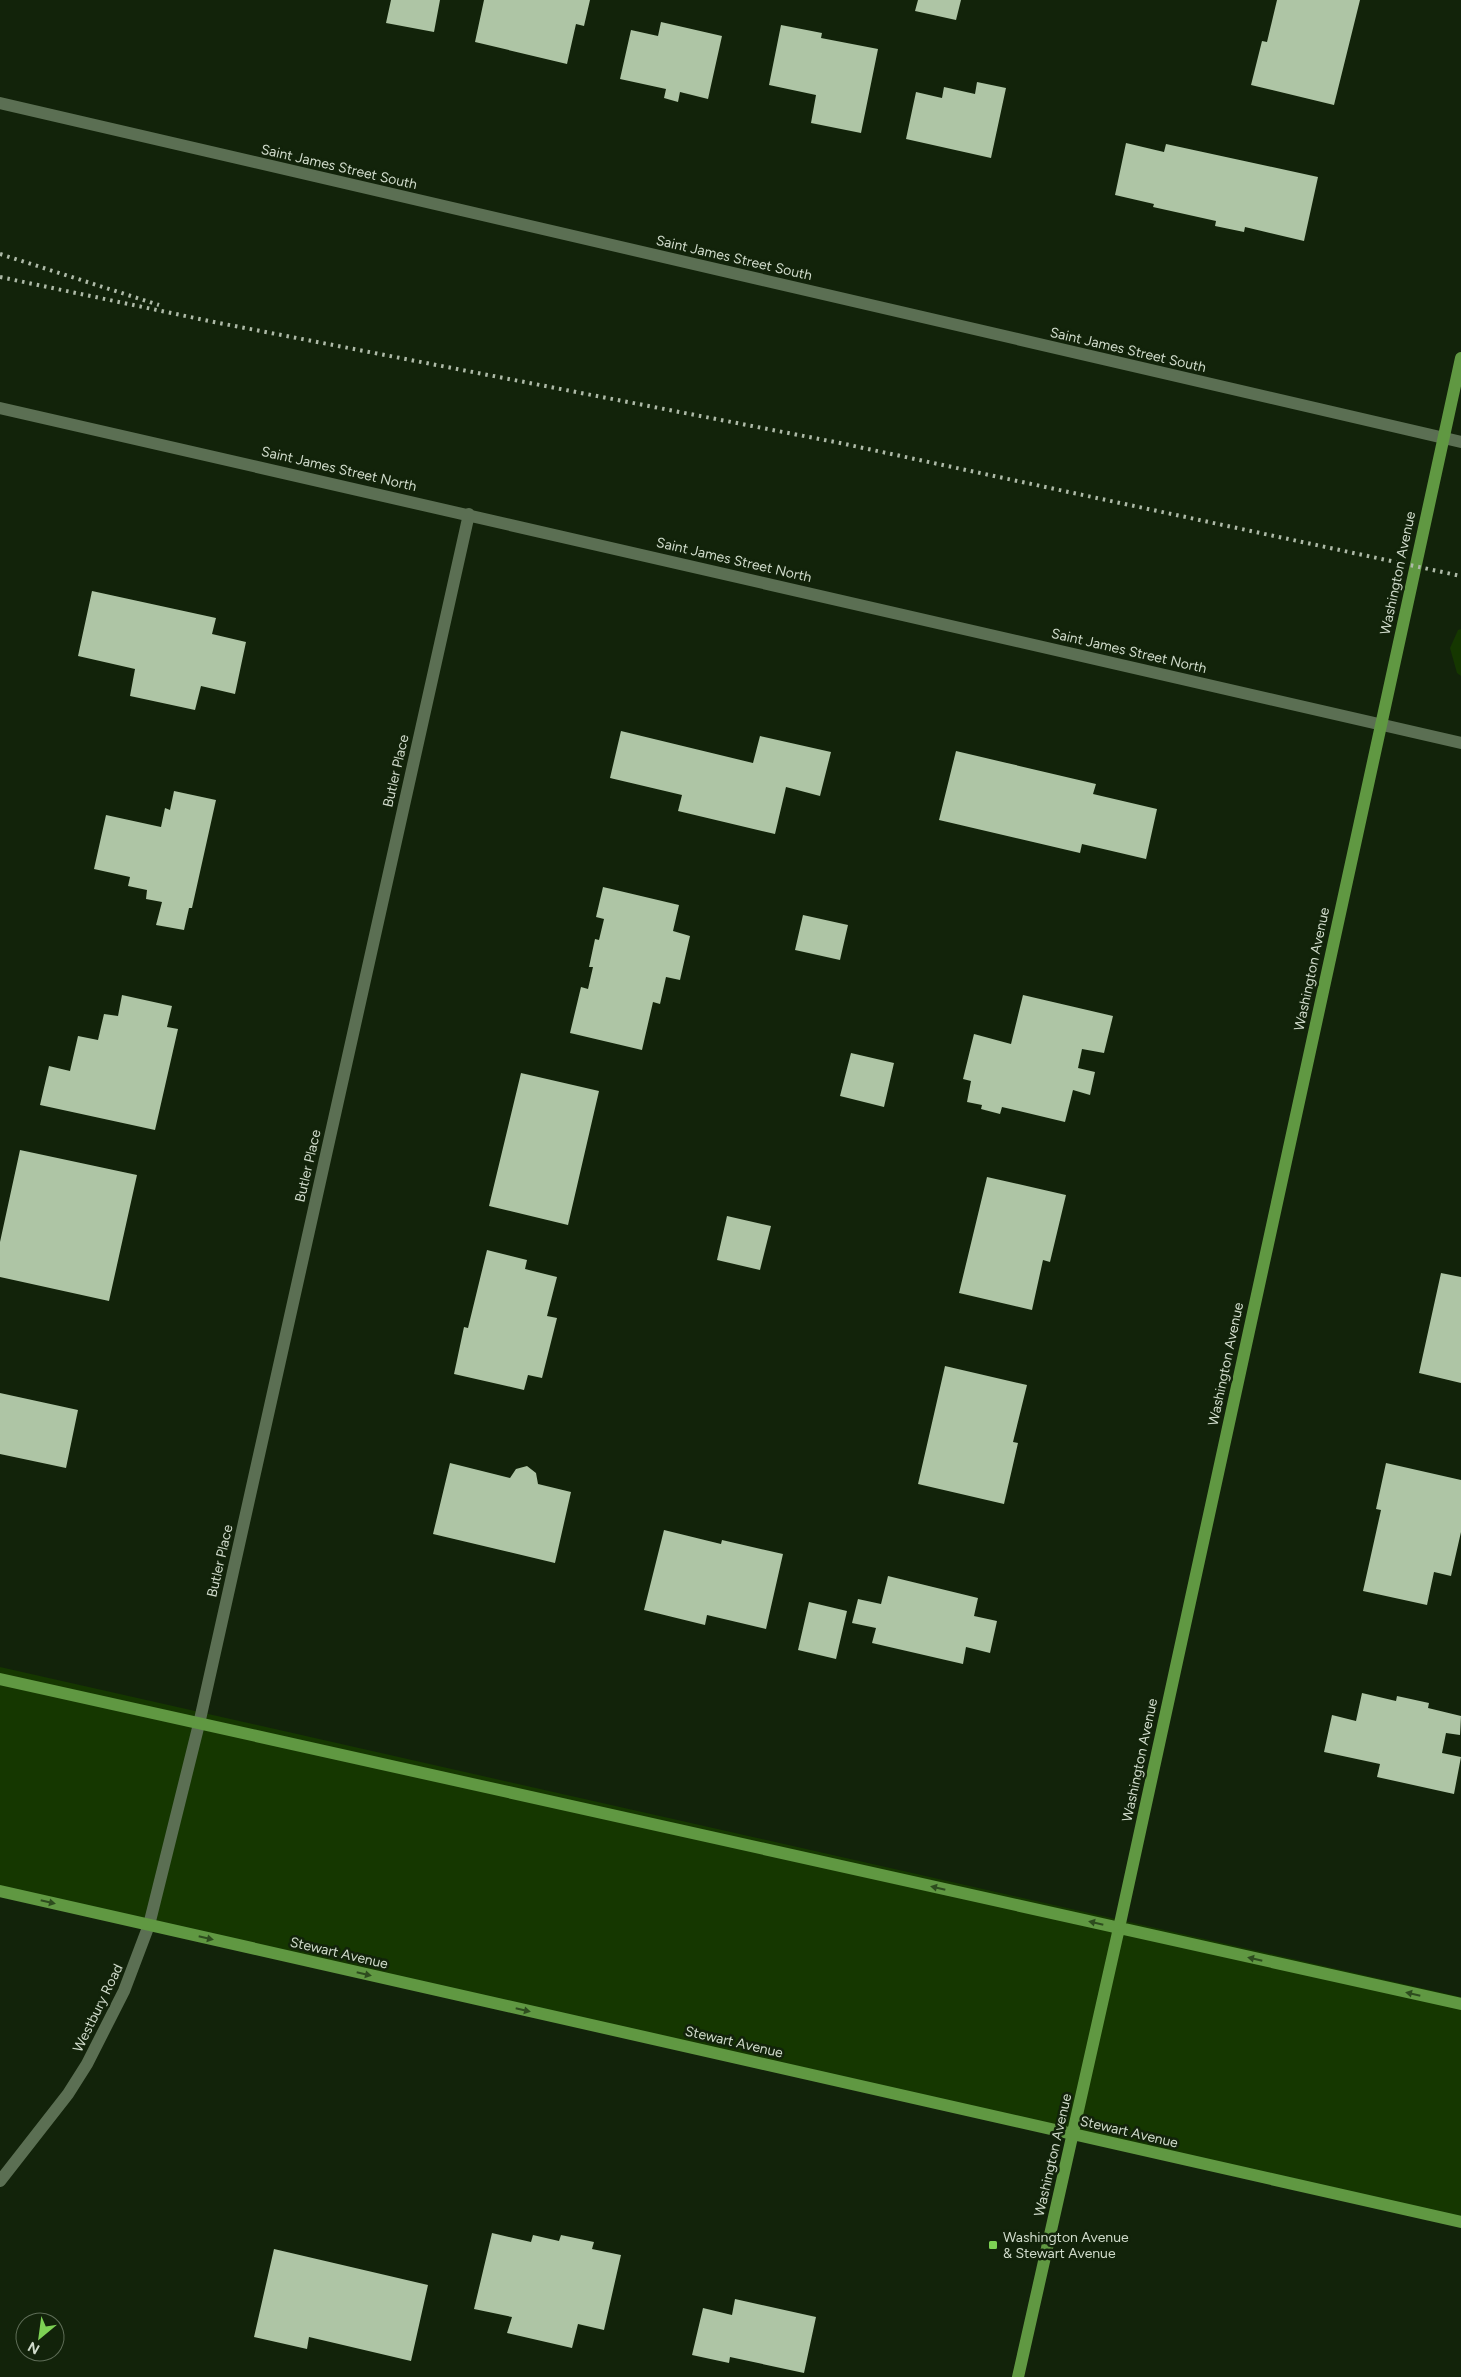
<svg xmlns="http://www.w3.org/2000/svg" width="1461" height="2377" font-family="Figtree,sans-serif">
<style>
.green{fill:#153700}
.building{fill:#aec5a5}
.lines{fill:none;stroke-linecap:round;stroke-linejoin:round}
.minor{stroke:#5b6f53;stroke-width:12}
.major{stroke:#609842;stroke-width:12}
.rail{stroke:#aebaa8;stroke-width:4;stroke-dasharray:2.5 5;stroke-linecap:butt}
.oneway{fill:#2d4c1e}
.poi-dot{fill:#7dd154;stroke:#12230a;stroke-width:2}
.labels{text-anchor:middle;dominant-baseline:central;stroke-width:5;stroke-linejoin:round;paint-order:stroke}
.street-label{font-size:14px;fill:#d0dbcb;stroke:#12230a}
.poi-label{font-size:14px;fill:#d0dbcb;stroke:#12230a;text-anchor:start}
</style>
<rect width="100%" height="100%" fill="#12230a"/>
<path class="green" d="M1461 629V676L1457 673 1450 648 1458 630Z
M0 1667 1461 1997V2224L0 1891Z"/>
<path class="building" d="M391 0H440L434 32 386 23Z
M484 0H590L584 26 576 24 567 64 475 42Z
M918 0H961L956 20 915 11Z
M1277 0H1360L1334 105 1251 85 1262 41 1267 42Z
M661 22 722 36 708 99 680 92 678 102 664 98 666 89 620 79 631 30 658 36Z
M781 25 822 33 821 38 878 49 861 133 811 123 816 95 769 85Z
M977 82 1006 88 991 158 906 139 916 92 942 98 944 87 975 94Z
M1126 143 1164 152 1166 144 1318 177 1304 241 1245 227 1244 232 1215 226 1216 221 1153 207 1154 204 1115 195Z
M92 591 216 618 212 634 246 642 235 694 201 686 195 710 130 696 135 669 78 656Z
M621 731 753 763 760 736 831 752 820 796 786 787 775 834 678 811 682 795 610 778Z
M956 751 1096 784 1093 794 1157 809 1146 859 1082 844 1080 853 939 820Z
M174 791 216 800 192 908H189L184 930 156 925 162 902 146 899 147 890 128 886 130 877 94 869 106 815 161 827 165 808 170 810Z
M603 887 679 905 673 931 690 936 680 980 666 977 660 1004 653 1002 642 1050 570 1033 581 987 588 989 593 967H589L595 939 599 940 604 919 596 917Z
M803 915 848 925 840 960 795 950Z
M122 995 172 1006 167 1027 178 1029 155 1130 40 1105 49 1066 70 1071 78 1036 98 1040 104 1014 118 1016Z
M1023 995 1113 1016 1104 1053 1082 1049 1078 1068 1095 1072 1090 1095 1073 1090 1065 1122 1002 1107 1000 1114 981 1109 982 1105 967 1102 971 1081 963 1079 974 1034 1011 1044Z
M851 1053 894 1063 884 1107 840 1096Z
M521 1073 599 1091 568 1225 489 1206Z
M20 1150 137 1175 109 1301 0 1277V1242Z
M987 1177 1066 1195 1050 1262 1043 1260 1032 1310 959 1293Z
M727 1216 771 1226 760 1270 717 1260Z
M487 1250 527 1260 525 1269 557 1277 547 1316 557 1318 542 1378 528 1375 524 1390 454 1374 464 1327 468 1328Z
M1441 1273 1461 1277V1383L1419 1373Z
M945 1366 1027 1385 1013 1442 1018 1443 1004 1504 918 1484Z
M0 1393 78 1410 66 1468 0 1454Z
M450 1463 510 1478 516 1469 527 1466 536 1473 538 1484 571 1492 555 1563 433 1534Z
M1386 1463 1461 1480V1532L1451 1576 1434 1572 1427 1605 1363 1591 1381 1510 1376 1509Z
M664 1530 721 1544 722 1540 783 1554 766 1629 707 1615 705 1625 644 1610Z
M888 1576 978 1598 974 1616 997 1621 990 1653 966 1647 963 1664 872 1643 876 1628 852 1623 858 1599 881 1604Z
M809 1602 847 1611 836 1659 798 1650Z
M1362 1693 1396 1701 1397 1696 1429 1703 1428 1708 1461 1716 1460 1735 1446 1733 1442 1753 1461 1757 1454 1794 1377 1777 1380 1764 1324 1752 1332 1715 1356 1721Z
M492 2233 531 2242 533 2235 559 2241 561 2235 594 2242 592 2249 621 2255 604 2330 578 2324 572 2348 507 2333 512 2317 474 2309Z
M274 2249 428 2285 411 2361 309 2337 307 2349 254 2337Z
M735 2299 816 2317 804 2373 730 2357 729 2363 692 2355 703 2308 732 2315Z"/>
<g class="lines">
<path class="minor" d="M0 103 1461 442
M0 408 1461 743
M0 2181 68 2094 87 2064 124 1991 149 1925 199 1724 469 514"/>
<path class="major" d="M0 1679 1461 2004
M0 1891 1461 2222
M1018 2377 1119 1928 1461 358"/>
<path class="rail" d="M0 254 159 305
M0 277 214 322 840 443 1461 576"/>
</g>
<defs><path id="oneway-solid" d="M-6-.8H1V-3.2L6.5 0L1 3.2V.8H-6Z" transform="scale(1.25)"/></defs>
<g class="oneway">
<use href="#oneway-solid" transform="translate(938 1888) rotate(-167)"/>
<use href="#oneway-solid" transform="translate(48 1902) rotate(13)"/>
<use href="#oneway-solid" transform="translate(1096 1923) rotate(-167)"/>
<use href="#oneway-solid" transform="translate(206 1938) rotate(13)"/>
<use href="#oneway-solid" transform="translate(1255 1959) rotate(-167)"/>
<use href="#oneway-solid" transform="translate(364 1974) rotate(13)"/>
<use href="#oneway-solid" transform="translate(1413 1994) rotate(-167)"/>
<use href="#oneway-solid" transform="translate(523 2010) rotate(13)"/>
</g>
<rect class="poi-dot" x="988" y="2240" width="10" height="10" rx="2.5"/>
<g class="labels">
<g class="street-label">
<text transform="translate(339 167) rotate(13)">Saint James Street South</text>
<text transform="translate(734 258) rotate(13)">Saint James Street South</text>
<text transform="translate(1128 350) rotate(13)">Saint James Street South</text>
<text transform="translate(339 469) rotate(13)">Saint James Street North</text>
<text transform="translate(734 560) rotate(13)">Saint James Street North</text>
<text transform="translate(1398 573) rotate(-78)">Washington Avenue</text>
<text transform="translate(1129 651) rotate(13)">Saint James Street North</text>
<text transform="translate(396 771) rotate(-77)">Butler Place</text>
<text transform="translate(1312 969) rotate(-78)">Washington Avenue</text>
<text transform="translate(308 1166) rotate(-77)">Butler Place</text>
<text transform="translate(1226 1364) rotate(-78)">Washington Avenue</text>
<text transform="translate(220 1561) rotate(-77)">Butler Place</text>
<text transform="translate(1140 1760) rotate(-78)">Washington Avenue</text>
<text transform="translate(339 1953) rotate(13)">Stewart Avenue</text>
<text transform="translate(98 2008) rotate(-64)">Westbury Road</text>
<text transform="translate(734 2042) rotate(13)">Stewart Avenue</text>
<text transform="translate(1129 2132) rotate(13)">Stewart Avenue</text>
<text transform="translate(1053 2155) rotate(-77)">Washington Avenue</text>
</g>
<g class="poi-label">
<text x="1003" y="2237">Washington Avenue<tspan x="1003" dy="16">&amp; Stewart Avenue</tspan></text>
</g>
</g>
<g transform="translate(40 2337) rotate(209)"><circle r="24" fill="#12230a" stroke="#5e6d57"/>
<path d="M0-4L9 19L0 12L-9 19Z" fill="#7dd154"/>
<text y="-8" font-size="14" font-weight="bold" text-anchor="middle" fill="#d0dbcb">N</text>
</g>
</svg>
